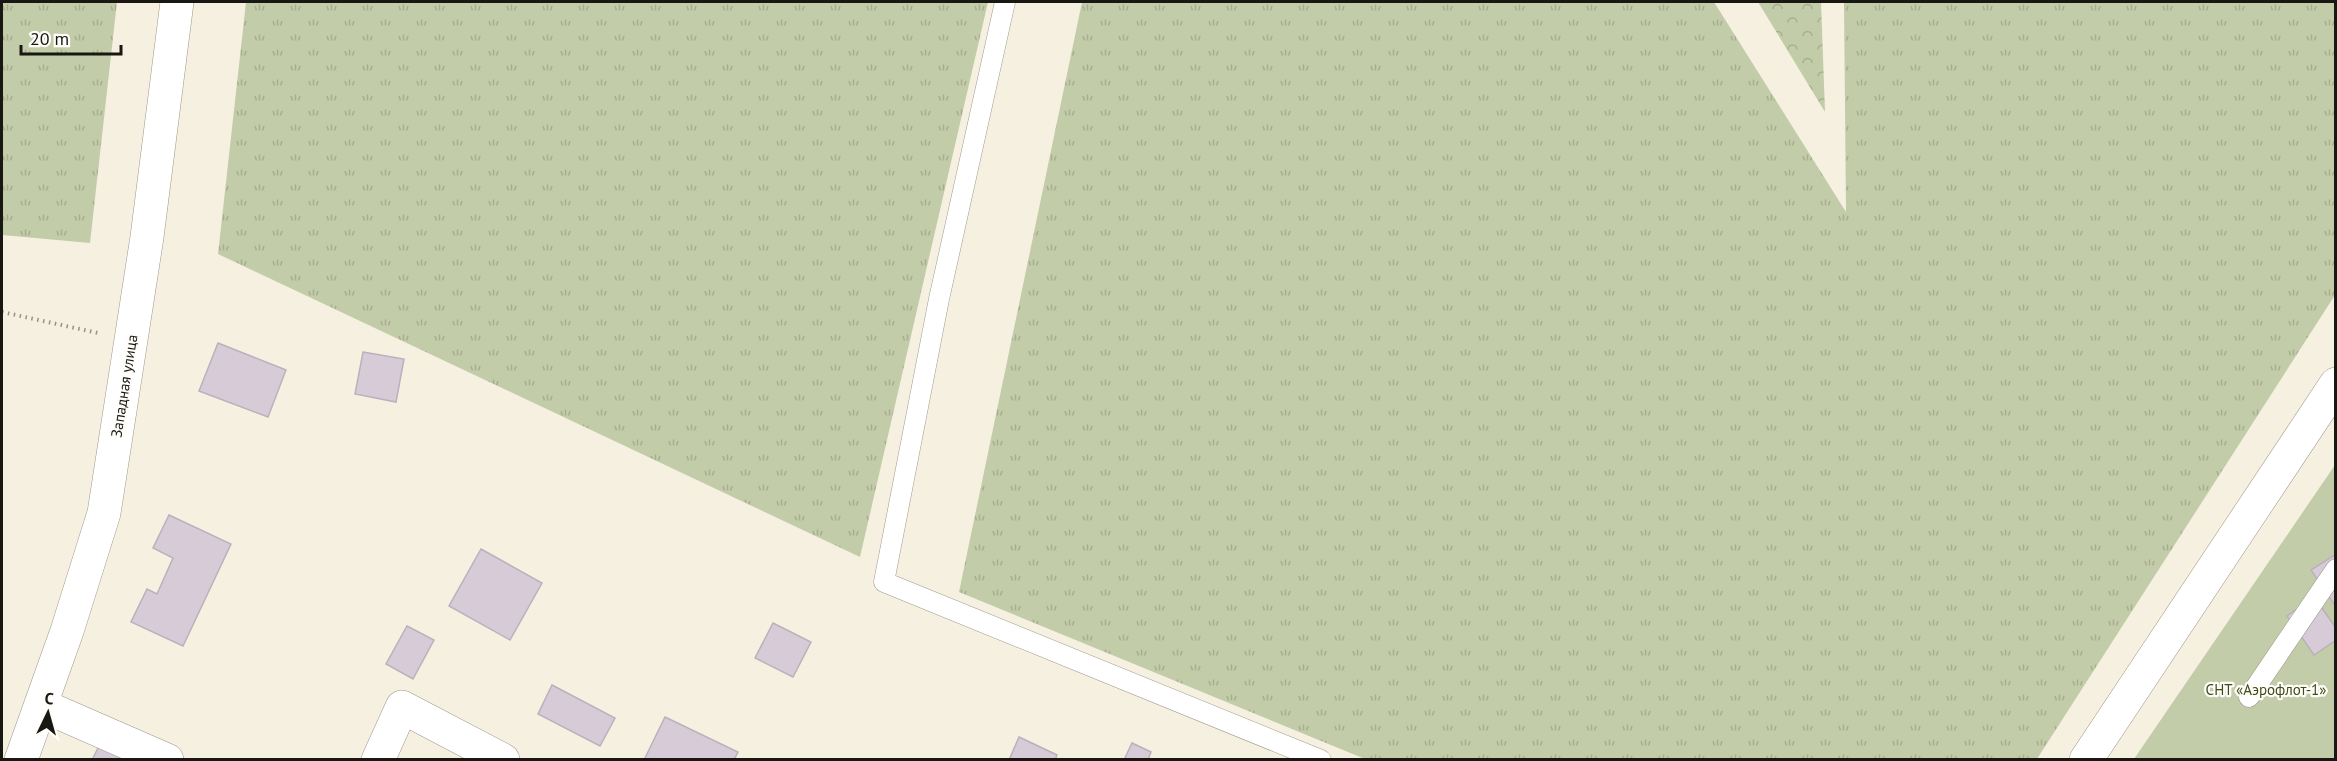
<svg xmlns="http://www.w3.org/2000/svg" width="2337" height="761" font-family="'PT Sans',sans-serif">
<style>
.grass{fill:url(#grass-tufts)}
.forest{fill:url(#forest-crowns)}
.garden{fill:#c3cca8}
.building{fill:#d6cbd7;stroke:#bbb0bc;stroke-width:1.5}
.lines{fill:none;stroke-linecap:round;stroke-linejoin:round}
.service-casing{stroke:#9f998b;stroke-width:21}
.minor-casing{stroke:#9f998b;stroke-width:34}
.path{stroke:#969287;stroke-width:4;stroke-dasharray:1.5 4.5;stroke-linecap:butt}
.service{stroke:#fff;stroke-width:20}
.minor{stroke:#fff;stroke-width:33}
.labels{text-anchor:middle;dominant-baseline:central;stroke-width:4.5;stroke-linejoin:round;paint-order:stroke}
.street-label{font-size:15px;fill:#191712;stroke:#fffdfa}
.park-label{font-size:15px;fill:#414b16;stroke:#fffdfa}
</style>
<defs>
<pattern id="grass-tufts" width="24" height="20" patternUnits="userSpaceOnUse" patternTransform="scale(1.5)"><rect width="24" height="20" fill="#c3cca8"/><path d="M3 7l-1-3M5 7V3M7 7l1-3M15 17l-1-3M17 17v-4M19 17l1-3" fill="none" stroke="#a7ae90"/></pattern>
<pattern id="forest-crowns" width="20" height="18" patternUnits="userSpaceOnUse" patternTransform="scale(1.5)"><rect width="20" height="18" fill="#c3cca8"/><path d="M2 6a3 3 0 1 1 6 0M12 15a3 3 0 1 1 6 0" fill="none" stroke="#a7ae90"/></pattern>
</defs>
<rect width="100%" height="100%" fill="#f6f0e1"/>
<path class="grass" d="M2 2H117L90 243 2 235Z
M246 2H988L860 557 218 254Z
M1082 2H1714L1846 212 1844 2H2335V295L2037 759H1365L959 592Z"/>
<path class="forest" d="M1758 2H1821L1825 112Z"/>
<path class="garden" d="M2335 465V759H2134Z"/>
<path class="building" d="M218 343 286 370 268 417 199 391Z
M363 352 404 359 396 402 355 394Z
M169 515 231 544 183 646 131 622 147 589 157 594 173 558 153 548Z
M481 549 542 583 510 640 449 606Z
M2336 554V607L2311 570Z
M2314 597 2336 628V640L2314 655 2287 616Z
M773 623 811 642 793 677 755 658Z
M407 626 434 640 413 679 386 664Z
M552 685 615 718 600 746 538 714Z
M665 717 738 752 734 760H644Z
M1019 737 1057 755 1055 760H1009Z
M1132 743 1151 752 1148 760H1124Z
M100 744 131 760H92Z"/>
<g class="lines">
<g class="service-casing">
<path id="service" d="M1005 2 939 299 884 582 1321 760
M2249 697 2336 569"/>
</g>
<g class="minor-casing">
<path id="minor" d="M41 705 167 760
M21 760 67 631 104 513 147 237 177 2
M378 760 402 707 503 760
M2086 760 2336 384"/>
</g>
<path class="path" d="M2 312 98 333"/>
<use href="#service" class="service"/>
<use href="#minor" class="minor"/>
</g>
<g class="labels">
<g class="street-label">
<text transform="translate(124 386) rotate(-81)">Западная улица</text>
</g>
<g class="park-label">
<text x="2266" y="689">СНТ «Аэрофлот-1»</text>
</g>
</g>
<rect width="2337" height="761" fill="none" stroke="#191712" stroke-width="6"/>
<g transform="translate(48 713) rotate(5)" stroke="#fffdfa" stroke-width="4.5" paint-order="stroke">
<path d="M0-4.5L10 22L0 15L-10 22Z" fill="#191712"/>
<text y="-9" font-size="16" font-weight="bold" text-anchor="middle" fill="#191712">С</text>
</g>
<path d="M21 45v9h100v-9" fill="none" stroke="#191712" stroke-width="3"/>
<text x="30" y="45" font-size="18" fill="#191712" stroke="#fffdfa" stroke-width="4.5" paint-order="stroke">20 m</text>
</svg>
